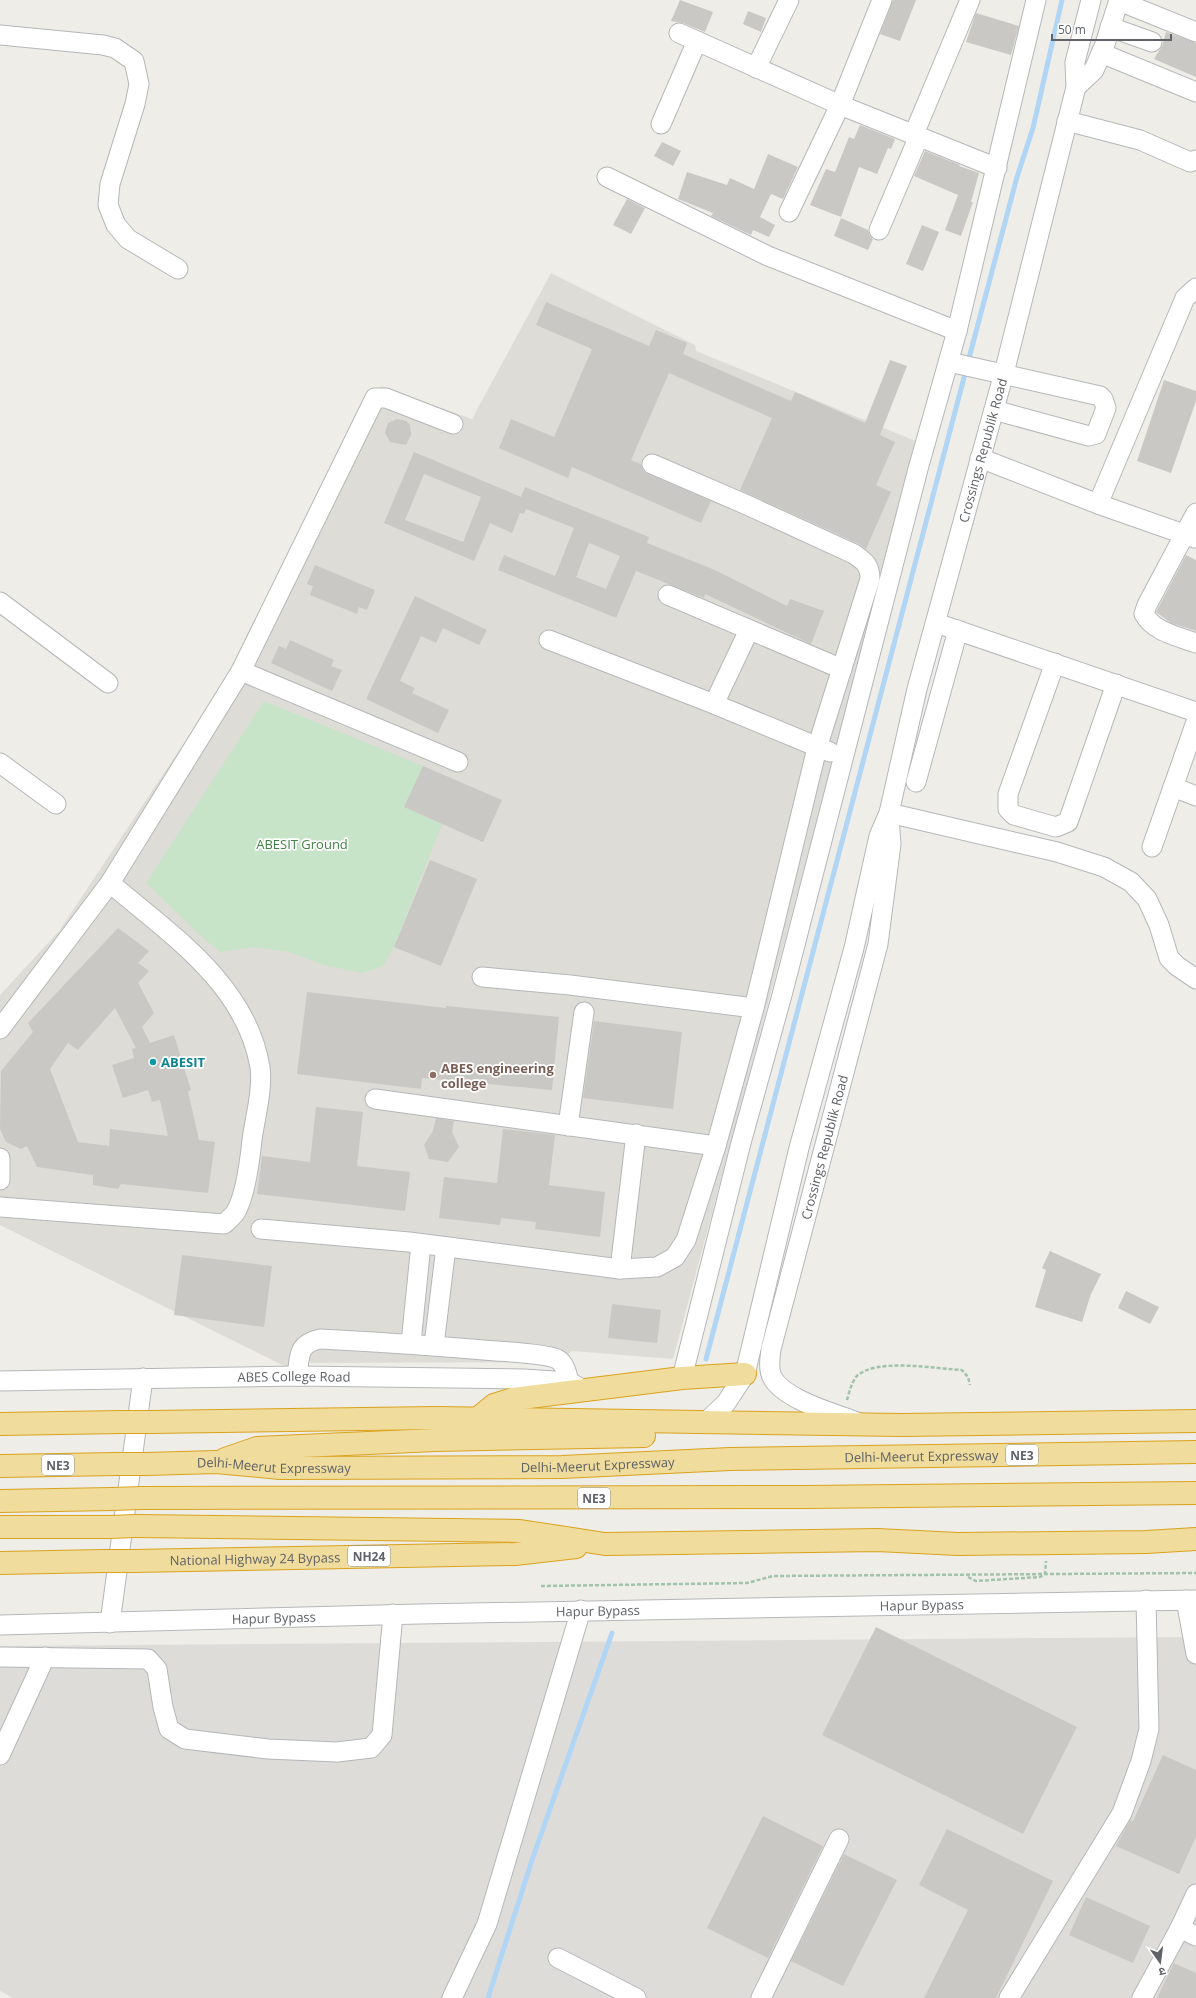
<svg xmlns="http://www.w3.org/2000/svg" width="1196" height="1998" font-family="'Open Sans','Noto Sans Devanagari',sans-serif">
<style>
.industrial{fill:#dedcd9}
.education{fill:#dedcd6}
.green{fill:#c7e3c8}
.lines{fill:none;stroke-linecap:round;stroke-linejoin:round}
.stream{stroke:#b1d6f5;stroke-width:5}
.building{fill:#cac8c4;fill-rule:evenodd}
.minor-casing{stroke:#b4b7ba;stroke-width:21}
.highway-casing{stroke:#daa21d;stroke-width:24}
.path{stroke:#a1c3ac;stroke-width:2.5;stroke-dasharray:4 2;stroke-linecap:butt}
.minor{stroke:#fff;stroke-width:19}
.highway{stroke:#f0dd9d;stroke-width:22}
.highway-bridge-casing{stroke:#daa21d;stroke-width:24;stroke-linecap:butt}
.highway-bridge{stroke:#f0dd9d;stroke-width:22}
.culture-dot{fill:#0f9aa8;stroke:#fff;stroke-width:1.5}
.education-dot{fill:#8d6e63;stroke:#fff;stroke-width:1.5}
.labels{text-anchor:middle;dominant-baseline:central;stroke-width:3.5;stroke-linejoin:round;paint-order:stroke}
.shield{fill:#fff;stroke:#8f9194;stroke-width:1}
.shield-label{font-size:12px;font-weight:bold;fill:#5f6266}
.street-label{font-size:13px;fill:#5f6266;stroke:#fff}
.park-label{font-size:13px;fill:#418245;stroke:#fff}
.culture-label{font-size:13px;font-weight:bold;fill:#0d838f;stroke:#fff;text-anchor:start}
.education-label{font-size:13px;font-weight:bold;fill:#785e54;stroke:#fff;text-anchor:start}
</style>
<rect width="100%" height="100%" fill="#efede7"/>
<path class="industrial" d="M1196 1637V1998H13L0 1991V1646Z"/>
<path class="education" d="M551 273 695 345 696 351 918 442 673 1359 572 1351 562 1360 552 1362 289 1363 288 1368 0 1225V995L59 931 230 674 381 386 472 419Z"/>
<path class="green" d="M264 701 423 766 405 807 442 824 394 947 383 966 362 973 324 965 289 952 254 947 220 952 202 937 146 883Z"/>
<g class="lines">
<path class="stream" d="M968 362 1017 177 1033 128 1062 0
M706 1359 966 370
M488 1998 532 1860 612 1633"/>
</g>
<path class="building" d="M680 0 713 12 705 32 683 23 671 21Z
M893 0H916L900 41 880 34Z
M748 11 766 18 761 32 743 24Z
M976 13 1019 26 1011 55 966 42Z
M1166 32 1196 43V77L1154 59 1162 46Z
M860 125 895 139 891 149 888 148 877 174 859 167 841 217 810 205 826 169 835 172 849 137 854 139Z
M662 142 681 151 673 166 654 156Z
M925 151 960 165 959 166 979 173 971 202H973L961 236 945 230 958 195 914 176Z
M768 154 798 167 783 199 771 194 760 217 775 225 769 237 753 230 751 235 711 216 713 213 678 199 687 172 727 185 730 178 754 189Z
M627 199 645 208 631 234 613 225Z
M841 218 868 230 870 236 873 239 868 250 834 236Z
M922 225 939 232 923 271 906 264Z
M546 302 649 346 656 330 687 343 683 354 791 401 795 392 865 423 890 360 907 366 880 435 895 442 876 485 891 492 866 549 859 544 740 490 772 418 669 373 631 460 641 464 643 470 648 474 711 501 701 523 572 467 568 478 499 448 511 419 554 437 592 349 536 325Z
M1164 380 1196 391V401L1171 473 1137 461Z
M397 419 406 421 410 425 411 435 406 445 390 442 385 433 388 423Z
M414 452 521 497 525 487 649 537 647 543 715 570 787 606 790 599 824 611 811 644 705 594 704 598 636 571 616 618 498 570 504 555 555 576 574 528 526 509 524 514 520 513 512 533 490 523 474 561 384 523ZM424 474 481 497 463 542 405 520ZM589 543 620 556 606 589 576 577Z
M1186 555 1196 560V631L1171 623 1156 612Z
M315 565 375 590 367 610 359 607 357 614 310 595 313 586 307 584Z
M415 596 487 630 479 645 443 628 436 643 421 636 400 681 415 688 412 693 449 710 438 733 366 699Z
M290 640 334 660 331 666 342 670 332 691 271 663 279 646 286 649Z
M423 766 502 800 483 842 404 807Z
M430 860 477 879 441 966 394 947Z
M118 928 149 951 138 963 149 971 138 983 154 1013 142 1027 150 1043 174 1035 191 1090 188 1091 199 1140 215 1142 208 1193 121 1184 118 1189 93 1185V1175L37 1167 27 1146 21 1149 6 1142 0 1129 1 1071 33 1032 28 1023ZM115 1008 136 1048 132 1049 134 1058 112 1065 123 1098 148 1090 152 1102 160 1100 168 1136 110 1129 109 1146 78 1142 50 1069 68 1043 78 1050Z
M307 992 446 1008V1006L559 1017 552 1090 422 1078 421 1089 297 1074Z
M594 1021 682 1032 673 1109 583 1098Z
M316 1107 363 1112 357 1166 410 1172 405 1211 257 1194 262 1156 310 1162Z
M436 1118 454 1121 452 1132 459 1147 448 1162 429 1159 424 1145 433 1131Z
M503 1129 555 1135 549 1185 605 1192 600 1237 535 1229 536 1222 501 1218 500 1225 439 1218 444 1177 497 1183Z
M1050 1251 1101 1274 1091 1294 1082 1322 1035 1307 1046 1270 1042 1268Z
M182 1255 272 1266 264 1327 174 1315Z
M1126 1291 1159 1307 1150 1324 1118 1308Z
M612 1304 661 1310 657 1343 608 1338Z
M876 1627 1077 1727 1023 1834 822 1735Z
M1163 1755 1196 1770V1837L1179 1874 1116 1846 1130 1820 1133 1821Z
M763 1816 823 1846 768 1958 707 1928Z
M947 1829 1053 1881 996 1998H924L968 1910 919 1885Z
M844 1854 897 1880 843 1986 791 1961Z
M1086 1897 1150 1926 1133 1963 1069 1935Z
M1174 1963 1196 1973V1998H1157Z"/>
<g class="lines">
<g class="minor-casing">
<g id="minor">
<path d="M1119 1 1196 32"/>
<path d="M1110 27 1152 42"/>
<path d="M679 33 840 105 997 168"/>
<path d="M0 35 103 45 115 48 134 61 139 84 135 104 110 184 108 205 116 225 128 239 178 269"/>
<path d="M1101 53 1196 92"/>
<path d="M756 68 789 0"/>
<path d="M1076 87 1094 70 1105 44 1119 0"/>
<path d="M1067 121 1140 140 1190 162 1196 160"/>
<path d="M661 124 697 41"/>
<path d="M914 134 970 0"/>
<path d="M607 177 768 256 957 331"/>
<path d="M789 212 840 105 882 0"/>
<path d="M879 230 919 136"/>
<path d="M949 362 1100 396 1103 399 1106 408 1096 434 1089 436 994 410"/>
<path d="M980 458 1098 504 1185 298 1196 288"/>
<path d="M1098 504 1195 538"/>
<path d="M1196 513 1147 605 1144 614C1154 632 1177 636 1196 643"/>
<path d="M668 595 842 669"/>
<path d="M0 602 108 683"/>
<path d="M936 623 1196 712"/>
<path d="M549 640 714 704 830 752"/>
<path d="M1055 663 1008 794V809L1014 815 1056 827 1068 822 1116 684"/>
<path d="M241 671 458 762"/>
<path d="M714 704 749 630"/>
<path d="M0 763 56 804"/>
<path d="M916 782 958 630"/>
<path d="M1173 787 1196 796"/>
<path d="M889 813 1057 852 1104 867 1131 882 1147 899 1159 925 1169 958 1177 966 1196 979"/>
<path d="M1152 847 1196 722"/>
<path d="M482 977 570 985 754 1008"/>
<path d="M0 1029 110 883 241 671 375 398H386L453 424"/>
<path d="M375 1099 716 1146"/>
<path d="M568 1126 584 1012"/>
<path d="M0 1158V1180"/>
<path d="M0 1207 224 1224C227 1221 232 1217 235 1213 245 1198 250 1159 252 1140 255 1117 263 1090 260 1067 246 984 170 934 110 883"/>
<path d="M261 1229 409 1242 620 1269 657 1267 675 1257 686 1240 716 1146 754 1008 817 748 870 579C870 565 864 561 854 554L747 505 652 464"/>
<path d="M620 1269 636 1134"/>
<path d="M411 1343 421 1244"/>
<path d="M434 1345 446 1247"/>
<path d="M297 1376C300 1356 297 1344 320 1339 379 1342 437 1346 496 1351 510 1352 546 1354 557 1359 565 1363 567 1374 569 1382"/>
<path d="M682 1378 741 1143 782 995 918 469 957 331 1036 0"/>
<path id="s1" d="M0 1381 297 1376 524 1379 569 1382 586 1391"/>
<path id="s2" d="M857 1422C834 1413 784 1400 772 1377 768 1368 770 1358 771 1349L878 944 891 844 889 817"/>
<path id="s3" d="M705 1423 726 1403 745 1374 799 1148 854 948 879 836 889 813 917 689 1004 373 1076 87 1075 62 1091 0"/>
<path d="M1186 1600 1196 1654"/>
<path d="M110 1623 143 1378"/>
<path id="s4" d="M0 1625 419 1614 1196 1600"/>
<path d="M0 1657 148 1659 157 1669 163 1707 169 1729 185 1739 268 1749 337 1752 371 1748 382 1735 393 1614"/>
<path d="M0 1755 45 1657"/>
<path d="M1180 1928 1196 1936"/>
<path d="M558 1958 636 1998"/>
<path d="M452 1998 487 1924 581 1610"/>
<path d="M761 1998 839 1839"/>
<path d="M1009 1998 1122 1813 1141 1761 1149 1729 1146 1600"/>
<path d="M1142 1998 1180 1928 1196 1894"/>
</g>
</g>
<g class="highway-casing">
<g id="highway">
<path d="M477 1419 494 1405 513 1399 682 1378 745 1374"/>
<path d="M151 1422 435 1418 902 1425 1196 1421"/>
<path d="M0 1424 122 1422"/>
<path d="M225 1459 257 1448 435 1440 644 1436"/>
<path id="s5" d="M146 1464 216 1462 280 1468 562 1467 730 1459 1196 1452"/>
<path d="M0 1466 117 1464"/>
<path d="M141 1498 806 1497 1196 1493"/>
<path d="M0 1501 112 1499"/>
<path d="M137 1526 520 1531 605 1544 877 1540 958 1544 1146 1542 1196 1539"/>
<path d="M0 1527H109"/>
<path id="s6" d="M133 1561 515 1554 576 1547"/>
<path d="M0 1563 104 1561"/>
</g>
</g>
<path class="path" d="M847 1400C849 1393 851 1384 856 1377 874 1357 937 1369 962 1370L968 1377 970 1385
M968 1577 976 1581 1040 1577 1045 1574 1046 1561
M541 1586 747 1583 773 1576 1196 1573"/>
<use href="#minor" class="minor"/>
<use href="#highway" class="highway"/>
<g class="highway-bridge-casing">
<path id="highway-bridge" d="M122 1422H151
M117 1464H146
M112 1499 141 1498
M109 1527 137 1526
M104 1561H133"/>
</g>
<use href="#highway-bridge" class="highway-bridge"/>
</g>
<circle class="culture-dot" cx="153" cy="1062" r="4"/>
<circle class="education-dot" cx="433" cy="1075" r="4"/>
<g class="labels">
<g class="shield">
<rect x="1006" y="1445" width="32" height="20" rx="3"/>
<rect x="42" y="1455" width="32" height="20" rx="3"/>
<rect x="578" y="1488" width="32" height="20" rx="3"/>
<rect x="348" y="1546" width="42" height="20" rx="3"/>
</g>
<g class="shield-label">
<text x="1022" y="1455">NE3</text>
<text x="58" y="1465">NE3</text>
<text x="594" y="1498">NE3</text>
<text x="369" y="1556">NH24</text>
</g>
<g class="street-label">
<text stroke="none"><textPath href="#s3" startOffset="1018">Crossings Republik Road</textPath></text>
<text stroke="none"><textPath href="#s2" startOffset="335">Crossings Republik Road</textPath></text>
<text stroke="none"><textPath href="#s1" startOffset="294">ABES College Road</textPath></text>
<text stroke="none"><textPath href="#s5" startOffset="776">Delhi-Meerut Expressway</textPath></text>
<text stroke="none"><textPath href="#s5" startOffset="452">Delhi-Meerut Expressway</textPath></text>
<text stroke="none"><textPath href="#s5" startOffset="128">Delhi-Meerut Expressway</textPath></text>
<text stroke="none"><textPath href="#s6" startOffset="122">National Highway 24 Bypass</textPath></text>
<text stroke="none"><textPath href="#s4" startOffset="922">Hapur Bypass</textPath></text>
<text stroke="none"><textPath href="#s4" startOffset="598">Hapur Bypass</textPath></text>
<text stroke="none"><textPath href="#s4" startOffset="274">Hapur Bypass</textPath></text>
</g>
<g class="park-label">
<text x="302" y="844">ABESIT Ground</text>
</g>
<g class="culture-label">
<text x="161" y="1062">ABESIT</text>
</g>
<g class="education-label">
<text x="441" y="1068">ABES engineering<tspan x="441" dy="15">college</tspan></text>
</g>
</g>
<g transform="translate(1160 1962) rotate(166)" stroke="#ffffff" stroke-width="3" paint-order="stroke">
<path d="M0-3L7 15L0 10L-7 15Z" fill="#5f6266"/>
<text y="-6" font-size="11" font-weight="bold" text-anchor="middle" fill="#5f6266">उ</text>
</g>
<path d="M1052 34v6h119v-6" fill="none" stroke="#5f6266" stroke-width="2"/>
<text x="1058" y="34" font-size="12" fill="#5f6266" stroke="#ffffff" stroke-width="3" paint-order="stroke">50 m</text>
</svg>
